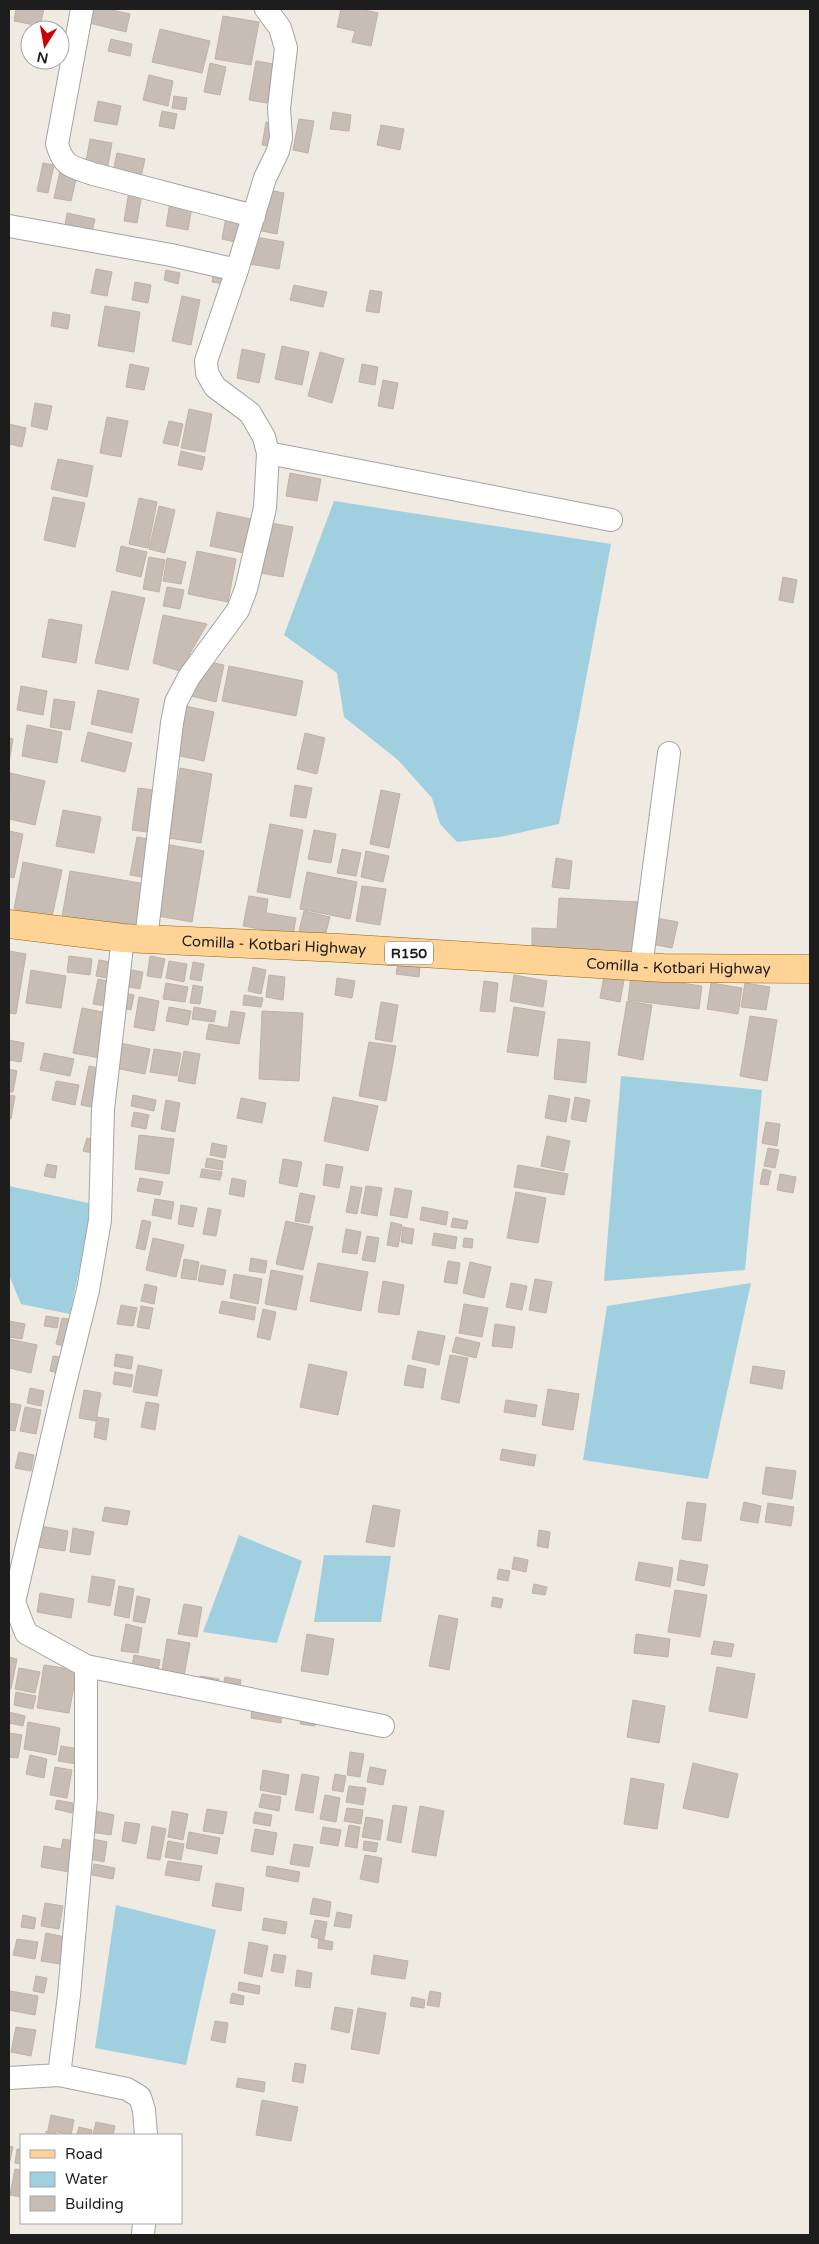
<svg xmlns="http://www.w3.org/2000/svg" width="819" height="2244" font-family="'Varela Round',sans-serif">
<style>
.water{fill:#a0d0df}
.building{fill:#c7bdb5;stroke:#c1b1a4}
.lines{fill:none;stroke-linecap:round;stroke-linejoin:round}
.minor-casing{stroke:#a4a4a4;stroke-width:24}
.primary-casing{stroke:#956500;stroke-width:29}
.minor{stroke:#fff;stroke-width:22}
.primary{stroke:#ffd296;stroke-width:28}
.labels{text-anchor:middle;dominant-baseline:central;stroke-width:4.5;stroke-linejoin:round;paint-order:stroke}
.shield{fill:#fff;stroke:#616161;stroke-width:1}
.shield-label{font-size:14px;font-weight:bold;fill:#1d1d1d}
.street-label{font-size:15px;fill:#1d1d1d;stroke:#fff}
</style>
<rect width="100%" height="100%" fill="#efeae2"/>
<path class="water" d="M334 501 611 544 559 824 500 837 457 842 440 824 432 798 398 760 344 717 337 673 284 635Z
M621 1076 762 1090 745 1270 604 1281Z
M9 1186 93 1204 70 1314 21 1304 9 1275Z
M751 1283 708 1479 583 1460 607 1306Z
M239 1535 302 1561 277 1643 203 1632Z
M324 1555 391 1556 381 1622H314Z
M116 1905 216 1930 186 2065 95 2048Z"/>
<path class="building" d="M16 9H44L40 26 14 21Z
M92 9H107L130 14 126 32 89 23Z
M341 9H361L378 13 371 46 352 42 355 31 337 27Z
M223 16 259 22 251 65 215 59Z
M160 29 210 41 202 73 152 62Z
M25 35 30 36V45L23 43Z
M111 39 132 44 130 56 108 51Z
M256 61 273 64 267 103 249 100Z
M210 63 226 67 220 95 204 92Z
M149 75 173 81 168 106 143 100Z
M174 96 187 98 185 110 172 108Z
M98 101 121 106 117 125 94 121Z
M162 111 177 114 174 129 159 126Z
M333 112 351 115 349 131 330 129Z
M299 119 314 121 308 153 293 150Z
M266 122 277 124 274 147 262 145Z
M381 125 404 129 400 150 377 145Z
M90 139 112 143 107 171 85 167Z
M117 153 145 159 140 181 112 176Z
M43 163 54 165 48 193 37 191Z
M60 171 77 175 71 201 54 198Z
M264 189 284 193 277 234 257 230Z
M129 191 142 194 137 223 124 221Z
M170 202 192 206 188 230 166 226Z
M67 213 95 219 92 232 65 226Z
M226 217 244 221 239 243 222 239Z
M255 237 284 242 279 269 250 264Z
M96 269 112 272 107 296 91 293Z
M166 270 180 273 178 284 164 280Z
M214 270 227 273 225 284 212 282Z
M135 282 151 285 148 303 132 300Z
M294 285 327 292 323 307 290 300Z
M370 290 382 292 379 313 366 311Z
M182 296 200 300 191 345 172 341Z
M105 306 140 312 134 352 98 346Z
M53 312 70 315 68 329 51 326Z
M282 346 309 352 302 385 275 379Z
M242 349 265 354 259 383 237 378Z
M320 352 344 359 332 403 308 396Z
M130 364 149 368 144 390 126 387Z
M362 364 378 367 375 385 359 382Z
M383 380 398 383 393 409 378 406Z
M35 403 52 406 47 430 31 426Z
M189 409 212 414 205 452 181 448Z
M107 417 128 421 121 457 100 453Z
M169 421 183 424 178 446 163 443Z
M9 424 26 428 22 447 9 444Z
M181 451 205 457 202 470 178 465Z
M58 459 93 466 87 497 51 489Z
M290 473 321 479 317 501 286 496Z
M53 497 85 503 75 547 44 540Z
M139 498 157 502 148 548 129 544Z
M159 506 175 510 165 553 149 549Z
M217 512 256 520 249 554 210 546Z
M271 523 293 527 283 577 261 573Z
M121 546 147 552 141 577 116 571Z
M197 551 236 559 228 602 188 594Z
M149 557 165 560 159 592 143 589Z
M167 558 186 562 181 584 163 581Z
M783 577 797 580 793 603 779 600Z
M167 587 184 590 180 609 163 606Z
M112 591 145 598 128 670 95 663Z
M163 615 207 624 180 671 153 663Z
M49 619 82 625 76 663 42 657Z
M210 662 224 665 216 702 191 696Z
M229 666 303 681 296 716 222 701Z
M21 686 47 691 43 715 17 710Z
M98 690 139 699 132 733 91 724Z
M54 699 75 702 70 730 50 727Z
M185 706 214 712 204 761 175 755Z
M27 725 62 732 57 763 22 756Z
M88 732 132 743 125 772 81 761Z
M305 733 325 738 317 774 297 769Z
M9 738 13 739 9 763Z
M180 768 212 774 201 843 169 838Z
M10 773 45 781 35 825 9 819Z
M295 785 312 788 306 818 290 816Z
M138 788 161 791 155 833 132 830Z
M381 790 400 794 389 848 370 844Z
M63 810 101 817 94 853 56 846Z
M270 824 303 830 290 898 257 892Z
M314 830 336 834 331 863 308 859Z
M9 831 23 834 14 878 9 877Z
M137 837 155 840 148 878 130 875Z
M165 844 204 851 192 922 152 915Z
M342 849 361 853 356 876 337 873Z
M366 851 389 856 383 882 361 877Z
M556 858 572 861 569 889 552 887Z
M23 862 62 870 52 917 14 909Z
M70 871 146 884 138 930 62 917Z
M307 872 357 882 350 919 300 909Z
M362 886 386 889 380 925 356 921Z
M249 896 268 899 266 913 296 918 293 935 243 926Z
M559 898 639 902 637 953 532 949V928L557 929Z
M304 911 330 917 325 936 299 931Z
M651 917 678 922 672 948 646 943Z
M9 951 26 954 16 1014 9 1013Z
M69 956 92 959 90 975 67 972Z
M150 956 165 959 161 978 147 976Z
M99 960 116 963 113 979 96 976Z
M169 961 187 964 184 982 166 978Z
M193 962 204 964 201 981 190 979Z
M398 963 420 966 419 977 396 974Z
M253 967 266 970 261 994 248 991Z
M127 969 143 972 140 989 124 986Z
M31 970 66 976 61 1008 26 1003Z
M269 975 285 977 283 1000 266 997Z
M514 975 547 981 543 1007 510 1001Z
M604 976 624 980 620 1002 600 998Z
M631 976 702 986 699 1009 628 1000Z
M337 978 355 981 352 998 335 995Z
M98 979 117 983 112 1007 93 1004Z
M484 981 498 983 495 1012 480 1011Z
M166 983 188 987 185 1002 163 999Z
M711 983 742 988 738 1014 707 1009Z
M745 983 770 987 766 1010 741 1007Z
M193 985 203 987 200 1004 190 1003Z
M121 992 134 995 131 1010 118 1007Z
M244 995 263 998 261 1007 243 1005Z
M139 997 159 1001 154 1031 134 1027Z
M627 1001 652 1005 643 1060 618 1055Z
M381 1002 398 1005 392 1042 375 1039Z
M169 1007 191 1011 188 1025 166 1021Z
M194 1007 216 1011 214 1022 192 1019Z
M514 1007 545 1012 538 1056 507 1052Z
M82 1008 108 1013 100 1058 73 1053Z
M231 1011 245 1013 239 1044 206 1039 209 1024 228 1028Z
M262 1011 303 1013 299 1081 259 1079Z
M750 1016 777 1020 767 1081 740 1076Z
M558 1039 590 1042 586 1083 554 1079Z
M9 1040 24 1043 21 1062 9 1060Z
M369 1042 396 1046 386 1101 359 1096Z
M120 1043 150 1049 145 1074 115 1068Z
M154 1049 181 1053 177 1076 150 1072Z
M184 1051 200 1054 195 1084 178 1081Z
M44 1053 74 1059 70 1076 40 1070Z
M89 1066 104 1069 97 1108 81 1105Z
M9 1069 17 1071 13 1092H9Z
M56 1081 79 1085 75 1105 52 1100Z
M9 1095 15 1096 11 1119 9 1118Z
M133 1095 156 1100 154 1111 131 1106Z
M549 1095 570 1099 566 1122 545 1118Z
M333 1097 378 1106 368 1151 324 1141Z
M575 1097 590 1100 586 1122 571 1119Z
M241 1098 266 1103 262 1123 237 1118Z
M166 1100 180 1103 175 1132 161 1129Z
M134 1112 149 1115 146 1129 131 1126Z
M766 1122 780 1124 777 1146 762 1143Z
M139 1135 174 1139 169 1174 135 1169Z
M547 1136 570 1141 564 1171 541 1166Z
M87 1138 100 1141 97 1154 83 1151Z
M212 1143 227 1146 225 1158 210 1155Z
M768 1148 779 1150 775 1168 764 1166Z
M207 1158 223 1161 222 1170 205 1167Z
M283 1159 302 1162 297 1187 279 1183Z
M47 1164 57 1166 55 1178 44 1176Z
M326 1164 343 1167 339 1188 323 1185Z
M518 1165 568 1174 564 1195 514 1187Z
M202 1169 222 1172 220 1180 200 1177Z
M763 1169 771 1171 768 1185 760 1184Z
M780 1174 796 1177 793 1193 777 1190Z
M140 1178 163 1182 160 1195 137 1191Z
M232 1178 246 1181 244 1197 229 1194Z
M351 1186 362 1188 357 1214 346 1212Z
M366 1186 382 1188 377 1216 361 1213Z
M395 1188 412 1191 407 1218 390 1215Z
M516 1192 546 1198 538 1243 507 1238Z
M300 1193 315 1196 309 1223 295 1221Z
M155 1199 174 1202 171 1219 152 1215Z
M181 1205 197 1208 193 1227 178 1224Z
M422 1207 448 1212 446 1225 420 1220Z
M208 1208 221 1210 216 1236 203 1234Z
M453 1218 468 1221 466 1229 451 1227Z
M142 1220 151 1222 145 1250 136 1248Z
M286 1221 313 1227 303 1270 276 1264Z
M391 1222 402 1225 398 1247 387 1245Z
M403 1227 414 1229 412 1244 401 1242Z
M346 1229 361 1232 357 1254 342 1252Z
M434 1233 457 1237 455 1249 432 1245Z
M367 1236 379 1238 375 1262 362 1260Z
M153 1238 184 1245 176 1277 146 1270Z
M464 1238 473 1239 472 1248 463 1247Z
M251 1258 267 1261 265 1273 249 1271Z
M184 1259 199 1262 196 1280 181 1278Z
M448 1261 460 1263 457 1284 444 1282Z
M470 1262 491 1267 484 1298 463 1293Z
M318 1263 368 1272 361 1311 310 1301Z
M201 1265 226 1270 223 1285 198 1281Z
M271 1270 303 1276 296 1310 265 1304Z
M234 1274 262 1279 258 1304 230 1298Z
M535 1279 552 1282 546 1313 529 1310Z
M383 1281 404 1285 399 1315 378 1312Z
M511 1283 527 1286 522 1310 506 1307Z
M145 1284 157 1287 154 1304 141 1301Z
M222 1301 256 1307 254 1320 219 1313Z
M464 1304 488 1308 482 1337 459 1333Z
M121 1305 137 1308 133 1326 117 1324Z
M141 1306 153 1308 149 1329 137 1327Z
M263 1309 276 1312 270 1340 257 1337Z
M46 1316 59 1318 57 1328 44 1326Z
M62 1318 74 1320 69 1347 56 1344Z
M9 1321 25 1324 22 1339 9 1337Z
M495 1324 515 1327 512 1348 492 1346Z
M418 1331 445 1336 439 1365 412 1359Z
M456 1337 480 1343 476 1358 452 1352Z
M9 1339 37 1345 31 1373 9 1368Z
M116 1354 133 1357 131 1369 114 1366Z
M450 1355 468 1358 459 1403 441 1399Z
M53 1356 65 1358 62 1374 50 1371Z
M309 1364 347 1372 338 1415 300 1407Z
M138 1365 162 1370 157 1396 133 1392Z
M408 1365 426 1369 423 1388 404 1385Z
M753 1366 785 1371 782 1389 750 1383Z
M115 1372 133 1375 131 1387 113 1384Z
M30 1388 44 1391 41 1406 27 1403Z
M548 1389 579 1394 573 1430 542 1425Z
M84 1390 101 1393 96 1421 79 1418Z
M506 1400 537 1405 535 1417 504 1412Z
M146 1402 159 1404 155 1430 141 1427Z
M9 1403 21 1405 15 1431 9 1430Z
M25 1407 41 1410 36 1434 20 1431Z
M97 1417 109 1419 106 1440 94 1437Z
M502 1449 536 1455 534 1466 500 1460Z
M19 1452 34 1455 31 1471 15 1468Z
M766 1467 796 1471 792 1499 762 1494Z
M687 1502 706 1504 701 1541 682 1539Z
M744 1502 761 1506 758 1523 740 1520Z
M768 1503 794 1507 791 1526 765 1522Z
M373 1505 400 1510 394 1547 366 1542Z
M105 1507 130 1511 127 1525 102 1521Z
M41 1526 68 1531 65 1551 37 1547Z
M73 1528 94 1532 90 1555 70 1552Z
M539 1530 550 1532 548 1548 537 1546Z
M514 1557 528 1560 526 1572 512 1569Z
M680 1560 708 1565 704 1586 677 1580Z
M639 1562 673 1568 670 1587 635 1580Z
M499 1569 510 1571 508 1581 497 1579Z
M92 1576 115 1580 110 1606 88 1602Z
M534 1584 547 1587 545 1595 532 1593Z
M119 1586 134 1589 129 1618 114 1615Z
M675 1590 707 1595 700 1637 668 1632Z
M40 1593 74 1599 71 1618 37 1612Z
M137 1596 150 1599 145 1623 133 1621Z
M493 1597 503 1599 501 1608 491 1606Z
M184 1604 202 1607 197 1637 178 1634Z
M439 1615 458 1619 449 1670 429 1666Z
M126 1624 142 1628 138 1653 121 1651Z
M307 1634 334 1639 328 1675 301 1671Z
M636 1634 670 1639 668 1657 634 1653Z
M167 1639 190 1643 183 1681 161 1677Z
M714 1641 734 1644 731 1657 711 1654Z
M134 1655 160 1660 157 1677 131 1672Z
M9 1657 17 1659 11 1689H9Z
M44 1665 77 1670 69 1713 37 1708Z
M717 1667 755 1674 747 1718 709 1711Z
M19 1668 40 1672 35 1693 15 1689Z
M200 1676 219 1679 217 1688 198 1685Z
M225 1677 241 1680 239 1692 222 1689Z
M16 1692 36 1696 33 1709 14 1705Z
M633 1700 665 1706 659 1743 627 1737Z
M252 1709 282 1714 281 1723 251 1718Z
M9 1712 25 1716 23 1726 9 1723Z
M302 1715 316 1718 315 1726 300 1724Z
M28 1722 60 1728 56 1755 24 1749Z
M9 1733 22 1735 18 1758 9 1757Z
M61 1746 79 1749 77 1764 58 1761Z
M350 1752 364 1754 360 1777 347 1775Z
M30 1755 47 1759 44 1778 26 1774Z
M693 1763 738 1774 728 1818 683 1808Z
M55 1767 72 1770 67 1798 50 1795Z
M370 1767 386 1770 383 1785 367 1782Z
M263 1770 289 1775 286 1795 260 1790Z
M302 1774 319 1777 313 1813 295 1810Z
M335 1774 346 1776 343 1792 332 1790Z
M631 1778 664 1784 657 1829 624 1824Z
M349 1786 366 1788 363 1805 346 1802Z
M262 1794 281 1797 279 1811 259 1807Z
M325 1795 340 1798 336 1822 320 1819Z
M57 1800 73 1803 72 1813 55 1809Z
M393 1805 407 1807 401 1843 387 1840Z
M420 1806 444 1811 436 1856 412 1852Z
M347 1808 363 1810 361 1824 344 1821Z
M207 1809 227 1812 223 1834 203 1831Z
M95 1811 114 1815 111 1835 91 1832Z
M172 1811 188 1814 183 1840 168 1837Z
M255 1812 272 1815 270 1826 253 1823Z
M366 1817 383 1820 380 1840 362 1837Z
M125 1822 140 1824 136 1844 122 1841Z
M349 1825 360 1827 357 1848 345 1846Z
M152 1826 166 1829 160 1860 147 1858Z
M323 1827 341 1830 338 1846 320 1843Z
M255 1829 277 1833 273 1855 251 1851Z
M189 1832 220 1838 217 1854 186 1848Z
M63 1839 80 1842 75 1873 41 1867 44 1846 61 1849Z
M93 1839 107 1842 104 1862 90 1859Z
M168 1841 184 1844 181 1860 165 1857Z
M364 1841 378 1843 376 1852 363 1850Z
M294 1844 313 1847 309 1867 290 1864Z
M365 1855 382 1858 378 1883 360 1879Z
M168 1861 202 1866 199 1881 165 1875Z
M94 1864 115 1868 113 1879 92 1875Z
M267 1866 300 1872 298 1882 266 1876Z
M216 1883 244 1888 241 1911 212 1906Z
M313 1898 331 1902 329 1917 310 1914Z
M45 1903 63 1906 59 1929 41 1926Z
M337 1912 352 1915 350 1928 334 1926Z
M23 1915 36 1918 34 1929 21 1927Z
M264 1918 287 1922 285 1934 262 1930Z
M315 1920 327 1922 324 1940 311 1937Z
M46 1933 65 1937 60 1964 41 1961Z
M17 1939 38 1942 35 1959 13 1955Z
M319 1939 333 1942 332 1950 318 1948Z
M249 1942 268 1946 262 1977 244 1973Z
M274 1954 286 1956 283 1973 271 1971Z
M374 1955 408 1961 405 1979 371 1974Z
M297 1970 312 1973 310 1988 295 1986Z
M36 1976 47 1978 44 1993 33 1991Z
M239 1982 260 1986 259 1994 238 1990Z
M10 1991 38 1996 35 2015 9 2010Z
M430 1991 441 1993 439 2007 427 2005Z
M232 1993 244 1996 243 2005 230 2003Z
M412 1997 425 2000 424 2008 410 2006Z
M335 2007 353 2010 349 2033 331 2029Z
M358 2008 386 2013 379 2054 351 2049Z
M215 2021 228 2023 225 2043 211 2040Z
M16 2027 36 2030 31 2056 11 2052Z
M295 2063 306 2065 303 2083 292 2081Z
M238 2078 265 2082 264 2092 236 2087Z
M262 2100 298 2107 291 2141 256 2135Z
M51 2115 74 2120 71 2135 48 2130Z
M96 2122 115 2126 113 2135H93Z
M79 2127 92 2130 91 2135H77Z
M46 2131 56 2133V2135H46Z
M9 2146 13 2147 10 2161H9Z
M17 2149H21V2164L15 2163Z
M15 2169 21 2170V2197L10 2195Z"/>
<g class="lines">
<g class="minor-casing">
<path id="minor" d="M82 9 57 144C64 168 71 166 93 174L254 216
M9 226 171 255 237 270
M268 453 611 520
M146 939 172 723 176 702 189 677 238 610 246 589 265 508 268 453 264 437 250 413 215 387 207 373 206 361 237 270 265 178 278 151 281 138 279 108 286 48 280 28 266 9
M641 967 669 753
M9 1600 14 1602 26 1633 86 1666V1798L69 1995 59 2075
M14 1602 62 1395 88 1290 100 1220 103 1109 123 938
M86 1666 383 1726
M9 2078 59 2075 127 2089 140 2097 144 2110 146 2135
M143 2235 144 2223"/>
</g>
<g class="primary-casing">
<g id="primary">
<path id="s1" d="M9 924 123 938 340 948 663 968 810 969"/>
</g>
</g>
<use href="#minor" class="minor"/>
<use href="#primary" class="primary"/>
</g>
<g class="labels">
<rect class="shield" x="385" y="941.5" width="48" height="23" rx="4"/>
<g class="shield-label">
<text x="409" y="953">R150</text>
</g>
<g class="street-label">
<text stroke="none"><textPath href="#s1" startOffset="266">Comilla - Kotbari Highway</textPath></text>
<text stroke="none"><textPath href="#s1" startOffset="671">Comilla - Kotbari Highway</textPath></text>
</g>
</g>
<rect width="819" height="2244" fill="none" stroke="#1d1d1d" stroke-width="20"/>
<rect x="20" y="2134" width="162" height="90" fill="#ffffff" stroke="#a5a5a5"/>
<rect x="30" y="2150" width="25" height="8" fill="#ffd296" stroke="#a5a5a5"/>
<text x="65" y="2159" font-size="15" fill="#1d1d1d">Road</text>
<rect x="30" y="2172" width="25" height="15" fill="#a0d0df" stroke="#a5a5a5"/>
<text x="65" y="2184" font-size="15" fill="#1d1d1d">Water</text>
<rect x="30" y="2196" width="25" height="15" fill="#c7bdb5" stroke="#a5a5a5"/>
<text x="65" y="2209" font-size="15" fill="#1d1d1d">Building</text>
<g transform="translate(45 45) rotate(191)"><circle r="24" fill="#ffffff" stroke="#a5a5a5"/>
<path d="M0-4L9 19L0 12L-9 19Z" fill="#c90100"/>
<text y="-8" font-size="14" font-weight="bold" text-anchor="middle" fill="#1d1d1d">N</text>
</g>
</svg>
